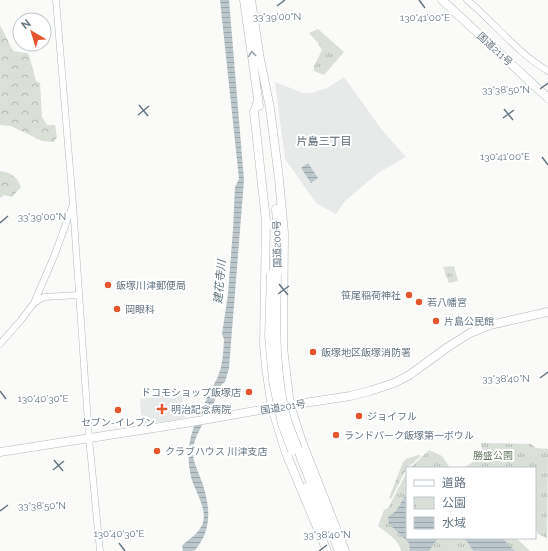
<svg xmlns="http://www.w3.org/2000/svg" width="548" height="551" font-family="Raleway,'Noto Sans JP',sans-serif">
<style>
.built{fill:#e8e9e9}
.forest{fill:url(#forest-crowns)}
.park{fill:url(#park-tufts)}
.water{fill:url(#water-rules)}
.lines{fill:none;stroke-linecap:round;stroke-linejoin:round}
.secondary-casing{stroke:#b3babf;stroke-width:7}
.highway-casing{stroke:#b4b9bd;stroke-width:9}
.secondary{stroke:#fff;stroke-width:6}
.highway{stroke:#fff;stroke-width:8}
.highway-bridge-casing{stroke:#b4b9bd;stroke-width:9;stroke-linecap:butt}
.highway-bridge{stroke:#fff;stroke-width:8}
.oneway{stroke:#939fa8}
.ticks{fill:none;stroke:#657683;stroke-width:1.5}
.poi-dot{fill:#e4572e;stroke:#fff;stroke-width:1.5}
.labels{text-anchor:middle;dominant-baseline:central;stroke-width:4;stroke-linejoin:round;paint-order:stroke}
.street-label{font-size:10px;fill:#657683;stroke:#fff}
.poi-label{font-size:10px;fill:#657683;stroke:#fff;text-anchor:start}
.park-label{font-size:10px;fill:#687a64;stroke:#fff}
.neighbourhood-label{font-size:11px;fill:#57646e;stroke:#fff}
.water-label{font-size:11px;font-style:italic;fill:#60757c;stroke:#fff}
.ticks-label{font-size:10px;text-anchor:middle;fill:#657683;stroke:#fff;stroke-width:4;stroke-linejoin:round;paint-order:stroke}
</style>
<defs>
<pattern id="forest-crowns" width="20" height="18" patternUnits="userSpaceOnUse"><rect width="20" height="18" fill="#dadfd7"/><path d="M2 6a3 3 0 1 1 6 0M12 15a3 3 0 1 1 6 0" fill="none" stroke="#b4b9b4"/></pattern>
<pattern id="park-tufts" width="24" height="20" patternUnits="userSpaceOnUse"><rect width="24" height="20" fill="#dadfd7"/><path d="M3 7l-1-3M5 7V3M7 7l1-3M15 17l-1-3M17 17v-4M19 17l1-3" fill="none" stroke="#b4b9b4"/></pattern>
<pattern id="water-rules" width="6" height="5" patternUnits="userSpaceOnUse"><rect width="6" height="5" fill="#bbc7cb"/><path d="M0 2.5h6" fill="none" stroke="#9ca6aa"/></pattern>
</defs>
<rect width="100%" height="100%" fill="#fafaf8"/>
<path class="built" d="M344 77 382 130 406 157 378 173 345 201 336 214 316 203 285 159 275 82 303 93H311L327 88Z
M182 393 185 418 142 425 140 399Z"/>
<path class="forest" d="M0 25 13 51 27 53 29 55 36 81 40 83 42 117 47 125H55L57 137 54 142 42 141 11 126 0 125Z
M0 171C11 173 17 176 21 187L12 197 4 195 0 198Z
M418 455 421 456 407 468 391 499 389 498 403 462 406 459Z"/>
<path class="park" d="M318 29 344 52 324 75 314 71V66L322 50 318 43 309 33Z
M454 266 458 281 449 283 443 267Z
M481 443 531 444 536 448 548 449 547 538 538 534 535 529V468H463L473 462 477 454 482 449Z
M429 450 442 456 450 468H410Z
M407 472V538H516L530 551H401C399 540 386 532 378 526L384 510 388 508Z"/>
<path class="water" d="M220 0H229L244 180 229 368 225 382 222 384C218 393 214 403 210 412 203 424 194 436 193 451 193 462 196 466 200 477 210 502 214 530 194 551H182L183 549 182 546C188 539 197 535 201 527 210 512 195 492 191 477 189 468 188 459 189 450 190 427 205 404 214 384 223 370 223 355 224 339L222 334 228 294 233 229 235 187 239 179Z
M308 163 318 178 311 183 301 168Z
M407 493V538H438L429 551H410L409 543 406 540 389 524 388 518 389 516 396 511Z
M464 538H502L515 551H473L469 544Z"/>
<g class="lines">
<g class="secondary-casing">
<path id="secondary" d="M56 0 73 205 89 438 100 551
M467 0C495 23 517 53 548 71
M34 303 44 297 79 295
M0 344 21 320 34 303 55 254 72 207"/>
</g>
<g class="highway-casing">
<path id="highway" d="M244 0 259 106
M251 0 259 53
M442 0 548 98
M258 49 270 108 279 179 284 233 283 348 290 405 302 442 345 551
M258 101 254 112 266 221 264 344 266 367 272 408 286 453 327 551
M276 209 278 236 277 275
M298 449 302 461 339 551
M0 452 186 423 272 408 350 396 370 391 394 383 408 376 448 347 470 333 490 325 548 312
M306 487 322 526"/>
</g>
<use href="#secondary" class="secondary"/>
<use href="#highway" class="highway"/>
<g class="highway-bridge-casing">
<path id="highway-bridge" d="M271 274 269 336 273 381 282 424 292 451
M277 275C276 324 274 375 288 423 291 432 295 440 298 449"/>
</g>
<use href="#highway-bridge" class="highway-bridge"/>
</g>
<defs><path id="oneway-chevron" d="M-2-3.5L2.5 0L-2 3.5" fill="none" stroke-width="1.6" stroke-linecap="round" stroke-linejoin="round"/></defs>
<use class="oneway" href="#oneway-chevron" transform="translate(252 54) rotate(-98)"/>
<path class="ticks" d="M419 0 425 8M277 6 285 0M540 89 548 83M139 105 148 116M504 109 513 120M138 115 149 106M503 118 514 110M542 157 548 165M0 223 8 216M279 284 288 295M278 294 289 286M540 378 548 372M0 391 6 399M54 460 63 471M53 470 64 461M0 511 8 505M119 543 125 551M319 551 327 545"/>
<g class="poi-dot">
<circle cx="108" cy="285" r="4"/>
<circle cx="409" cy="295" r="4"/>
<circle cx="419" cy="302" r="4"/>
<circle cx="117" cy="309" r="4"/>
<circle cx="436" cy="321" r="4"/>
<circle cx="313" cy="352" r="4"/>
<circle cx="249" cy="392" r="4"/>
<path d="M160 403h4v4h4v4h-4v4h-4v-4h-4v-4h4z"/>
<circle cx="118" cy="410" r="4"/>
<circle cx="359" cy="416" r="4"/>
<circle cx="336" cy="435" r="4"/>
<circle cx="157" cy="451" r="4"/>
</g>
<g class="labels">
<g class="street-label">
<text transform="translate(495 49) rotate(43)">国道211号</text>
<text transform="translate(277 244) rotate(-91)">国道200号</text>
<text transform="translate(283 407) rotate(-9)">国道201号</text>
</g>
<g class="poi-label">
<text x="116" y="285">飯塚川津郵便局</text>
<text x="401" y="295" text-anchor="end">笹尾稲荷神社</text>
<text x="427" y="302">若八幡宮</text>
<text x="125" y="309">岡眼科</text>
<text x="444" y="321">片島公民館</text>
<text x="321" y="352">飯塚地区飯塚消防署</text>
<text x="241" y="392" text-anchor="end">ドコモショップ飯塚店</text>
<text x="171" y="409">明治記念病院</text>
<text x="367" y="416">ジョイフル</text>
<text x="118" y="422" text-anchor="middle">セブン-イレブン</text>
<text x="344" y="435">ランドパーク飯塚第一ボウル</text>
<text x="165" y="451">クラブハウス 川津支店</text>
</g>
<g class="park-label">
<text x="493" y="455">勝盛公園</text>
</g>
<g class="neighbourhood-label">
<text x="324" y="141">片島三丁目</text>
</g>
<g class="water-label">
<text transform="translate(220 282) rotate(-85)">建花寺川</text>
</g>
</g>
<g class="ticks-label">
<text x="277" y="20">33°39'00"N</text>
<text x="425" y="21">130°41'00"E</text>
<text x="506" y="93">33°38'50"N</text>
<text x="505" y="160">130°41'00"E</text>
<text x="42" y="220">33°39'00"N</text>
<text x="506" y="382">33°38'40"N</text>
<text x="43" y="402">130°40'30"E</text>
<text x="42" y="509">33°38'50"N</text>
<text x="119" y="537">130°40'30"E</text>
<text x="327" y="538">33°38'40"N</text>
</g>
<rect x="406" y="467" width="130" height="72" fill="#ffffff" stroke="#c1c8cd"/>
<rect x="414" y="480" width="20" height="6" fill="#ffffff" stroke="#c1c8cd"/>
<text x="442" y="487" font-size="12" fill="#657683">道路</text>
<rect x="414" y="497" width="20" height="12" fill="url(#park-tufts)" stroke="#c1c8cd"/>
<text x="442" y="507" font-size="12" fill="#657683">公園</text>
<rect x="414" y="517" width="20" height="12" fill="url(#water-rules)" stroke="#c1c8cd"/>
<text x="442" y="527" font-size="12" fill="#657683">水域</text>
<g transform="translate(32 32) rotate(322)"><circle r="19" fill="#ffffff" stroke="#c1c8cd"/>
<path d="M0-3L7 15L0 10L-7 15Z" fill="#e4572e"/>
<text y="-6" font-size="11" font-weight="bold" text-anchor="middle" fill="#657683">N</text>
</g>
</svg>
